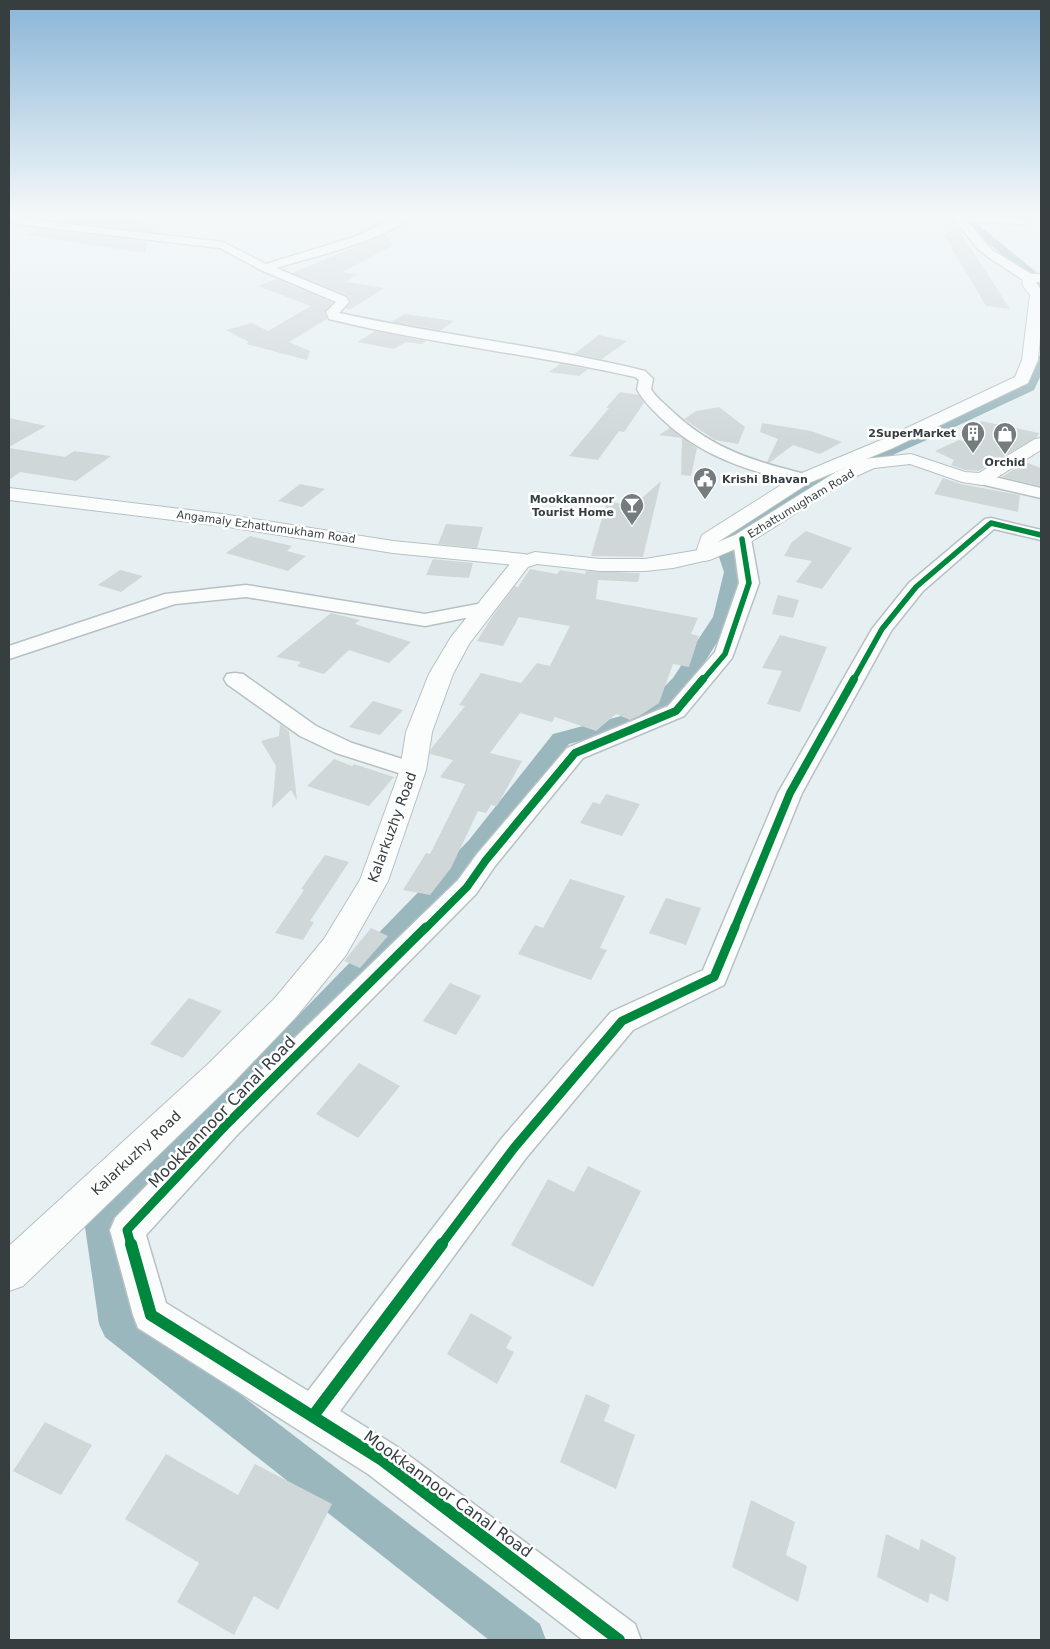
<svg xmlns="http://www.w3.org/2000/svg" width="1050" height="1649" font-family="'DejaVu Sans',sans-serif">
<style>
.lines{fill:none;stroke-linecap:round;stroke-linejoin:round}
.canal{fill:#9ab7bd;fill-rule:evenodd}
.building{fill:#cfd7d9}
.minor-casing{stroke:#b8c0c2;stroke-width:3}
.tertiary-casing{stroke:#b8c0c2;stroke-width:2}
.secondary-casing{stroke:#b8c0c2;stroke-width:2}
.minor{fill:#fbfdfd;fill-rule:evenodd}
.tertiary{fill:#fbfdfd;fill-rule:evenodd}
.secondary{fill:#fbfdfd;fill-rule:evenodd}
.cycleway-far3-casing{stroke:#fff;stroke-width:8}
.cycleway-far2-casing{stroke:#fff;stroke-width:11}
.cycleway-far1-casing{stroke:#fff;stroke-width:12}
.cycleway-casing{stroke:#fff;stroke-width:15}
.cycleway-far3{stroke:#00873e;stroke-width:5.5}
.cycleway-far2{stroke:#00873e;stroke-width:8}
.cycleway-far1{stroke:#00873e;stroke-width:9}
.cycleway{stroke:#00873e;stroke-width:12}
.labels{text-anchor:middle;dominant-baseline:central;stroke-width:5;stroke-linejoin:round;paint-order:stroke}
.far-poi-label{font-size:11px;font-weight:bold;fill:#363e3f;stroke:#fff;text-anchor:end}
.far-street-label{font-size:11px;fill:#363e3f;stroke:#fff}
.street-label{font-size:14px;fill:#363e3f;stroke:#fff}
.near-street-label{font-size:16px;fill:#363e3f;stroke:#fff}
</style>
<rect width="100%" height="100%" fill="#e6f0f2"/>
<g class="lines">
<path class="canal" d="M953 214H965L1035 271 1041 277V288L1037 287 1027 275Z
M1041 355V375L1034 390 929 439 813 490 732 541 742 572 733 617 689 687 656 721 569 744 487 852 313 1041 119 1226 135 1314 540 1624 546 1640H489L105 1337 99 1324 84 1220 89 1209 291 1023 469 840 553 734 640 711 673 678 713 617 724 572 713 539 716 535 801 482 917 433 1023 384 1034 359Z"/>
</g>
<path class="building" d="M70 218 97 221 105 218 153 224 151 232 61 221Z
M957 227 1010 309 986 306 944 235Z
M41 229 148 242 145 253 26 235Z
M386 234 392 246 342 272 358 274 346 282 384 288 351 309H345L351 302 347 295 292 273Z
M277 279 333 303 324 312 327 319 289 342 310 351 307 360 246 344 249 342 226 330 252 323 268 331 311 306 258 286Z
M405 314 454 321 441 330 391 322Z
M375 331 405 337 426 341 422 344 406 342 394 349 358 342Z
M599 335 627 341 602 359 574 354Z
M560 364 588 369 579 376 549 372Z
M620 392 639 395 644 403 624 432 619 431 598 460 569 456 609 408H606Z
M719 407 745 427 738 444 715 440 684 419 696 411Z
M9 418 46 426 9 447Z
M981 421 1039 433 1037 437 979 471 965 470 951 465 954 460 935 451 959 440 970 443Z
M762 423 811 431 842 442 820 454 793 445 769 463 767 462 778 439 760 432Z
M670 428 697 448 691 476 681 475 682 438 659 435Z
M9 448 65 457 74 451 111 456 76 481 20 472 9 480Z
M1025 462 1041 468V486L1002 477Z
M943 478 961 484 1020 495 1018 512 934 494Z
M661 481 643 557 591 556 607 501 633 506Z
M300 484 325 489 302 507 278 501Z
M446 524 483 527 477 548 438 544Z
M806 531 852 548 822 589 796 582 812 561 784 556 792 542Z
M250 536 292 546 287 551 306 556 288 571 226 553Z
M433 559 473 563 469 578 426 575Z
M530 569 557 574 560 570 585 574 586 571 640 573 638 582 598 580 596 599 698 618 691 634 699 636 689 667 673 664 659 703 641 715 630 720 616 714 596 731 555 717 552 722 520 713 490 753 522 761 497 806 491 805 486 813 478 811 451 868 430 895 403 890 426 853 430 854 465 784 440 777 453 760 430 754 431 749 465 706 459 705 481 673 521 683 537 663 550 666 570 626 519 617 503 646 477 641 494 614 515 586 518 587Z
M120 570 143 576 121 592 98 585Z
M778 595 799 600 793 618 772 614Z
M331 613 360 620 355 624 411 642 389 663 349 650 324 674 297 666 301 662 276 657Z
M780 635 827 647 800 712 767 704 782 671 762 668Z
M373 701 403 710 380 735 349 727Z
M280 724 289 731 297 800 291 790 272 808 276 766 261 741 279 736Z
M334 759 352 766 354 764 394 777 369 806 307 786Z
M606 794 640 804 622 836 580 823 593 802 600 804Z
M325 855 349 862 310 921 314 922 303 940 275 933 304 890 301 889Z
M570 879 625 896 600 948 607 950 591 980 518 954 535 925 543 928Z
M666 898 701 908 686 945 649 933Z
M371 928 388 936 360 968 344 961Z
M450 983 481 996 456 1035 423 1021Z
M189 998 222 1011 183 1058 150 1044Z
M359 1063 400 1086 358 1138 316 1114Z
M588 1166 641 1191 593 1287 511 1245 548 1179 574 1192Z
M471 1313 512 1337 506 1348 514 1352 497 1384 447 1354Z
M586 1394 610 1405 604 1421 635 1435 616 1489 560 1462Z
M45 1422 92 1445 61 1495 13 1471Z
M166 1454 238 1495 255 1464 332 1504 278 1610 254 1596 234 1635 177 1602 199 1563 125 1519Z
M751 1500 795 1522 786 1555 807 1566 798 1602 732 1567Z
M886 1534 919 1550 921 1539 956 1557 948 1602 930 1593 928 1603 877 1577Z"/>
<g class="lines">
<g class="minor-casing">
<path id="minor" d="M9 214H20L18 218 223 242 266 264 354 237 401 214H414C388 240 312 257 276 268L346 297 349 302 339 313C440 335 544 346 645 371L653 379 651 389C656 398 665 404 672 411 713 450 756 462 809 475L811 479 809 483C797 485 783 479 772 476 729 464 693 449 661 418 652 409 643 401 637 389L639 380 635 377C534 354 430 344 329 319L326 312 336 302 261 270 220 248 15 224 9 221Z
M945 214 1027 219 1028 221 1023 224 967 221 992 250 1033 275 1035 278 1033 281H1025L991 259 978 249 958 224Z
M982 474 1041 488V498L976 483 974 479 976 475Z
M991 518 1041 530V540L994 529 923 591 891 631 802 793 724 985 633 1030 526 1158 340 1411 396 1446 635 1624 641 1640H583L368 1474 138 1328 133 1315 110 1230 115 1218 216 1114 458 880 477 854 567 748 668 706 715 652 739 583 733 539 736 535 742 534 748 535 751 539 759 583 732 658 684 716 583 758 495 866 476 894 238 1134 146 1235 166 1303 308 1391 502 1138 611 1012 703 970 778 793 872 629 909 583 985 519Z
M246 585 425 614 483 603 490 605 493 609 490 613 425 626 246 597 175 604 9 659V646L165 594Z
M235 673 243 674 316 726 352 743 421 765 425 770 421 775 413 778 405 775 336 753 300 736 227 684 224 679 227 674Z"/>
</g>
<g class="tertiary-casing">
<path id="tertiary" d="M1029 274H1041V282H1036L1041 291V325L1038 360 1028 383 893 448 809 483 718 542 712 559 705 561 698 559 695 555 702 535 797 475 881 440 1015 377 1022 360 1030 295 1023 286 1022 278Z
M9 488 222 514 393 541 524 554 531 556 534 560 531 564 524 566 393 553 222 526 9 500Z"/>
</g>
<g class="secondary-casing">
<path id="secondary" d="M1041 438V450L988 483 982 485 962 482 910 464 874 468 848 480 749 543 712 559 673 568 645 571H600L537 564 528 567 469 644 453 674 432 732 426 770 388 881 346 955 297 1016 231 1085 23 1286 9 1291V1246L207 1065 275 998 324 939 360 880 400 770 406 732 429 674 451 637 514 559 535 552 600 559H645L699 550 735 535 836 472 864 459 911 454 965 472 979 473 1035 439Z"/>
</g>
<use href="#minor" class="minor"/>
<use href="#tertiary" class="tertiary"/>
<use href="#secondary" class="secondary"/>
<g class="cycleway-far3-casing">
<path id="cycleway-far3" d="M702 681 725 654 749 583 742 539
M853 681 882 629 916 587 991 523 1041 535"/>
</g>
<g class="cycleway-far2-casing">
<path id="cycleway-far2" d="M425 929 467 887 486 860 575 753 676 711 703 679
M734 929 790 793 854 679"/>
</g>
<g class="cycleway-far1-casing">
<path id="cycleway-far1" d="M131 1245 127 1230 227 1124 426 927
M441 1245 514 1148 622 1021 714 977 735 927"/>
</g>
<g class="cycleway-casing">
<path id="cycleway" d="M131 1244 151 1315 382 1460 619 1640
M313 1416 442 1244"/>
</g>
<use href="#cycleway-far3" class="cycleway-far3"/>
<use href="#cycleway-far2" class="cycleway-far2"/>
<use href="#cycleway-far1" class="cycleway-far1"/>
<use href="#cycleway" class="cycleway"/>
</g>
<linearGradient id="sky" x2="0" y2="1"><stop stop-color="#89b5d7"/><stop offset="0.48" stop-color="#f4f8f9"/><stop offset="1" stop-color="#f4f8f9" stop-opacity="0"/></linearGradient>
<rect width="1050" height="445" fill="url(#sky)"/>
<defs>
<g id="building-pin" transform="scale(1.25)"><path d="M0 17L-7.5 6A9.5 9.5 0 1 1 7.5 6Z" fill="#747c7e" stroke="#fff"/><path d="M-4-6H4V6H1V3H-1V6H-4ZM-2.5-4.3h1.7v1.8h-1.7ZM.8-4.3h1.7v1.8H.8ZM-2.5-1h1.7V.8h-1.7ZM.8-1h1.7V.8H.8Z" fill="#fff"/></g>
<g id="shop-pin" transform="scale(1.25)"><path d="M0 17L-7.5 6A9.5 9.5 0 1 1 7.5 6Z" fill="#747c7e" stroke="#fff"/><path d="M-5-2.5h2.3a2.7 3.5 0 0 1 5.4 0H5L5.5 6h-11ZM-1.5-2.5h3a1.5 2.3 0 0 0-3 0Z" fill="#fff"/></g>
<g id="civic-pin" transform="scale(1.25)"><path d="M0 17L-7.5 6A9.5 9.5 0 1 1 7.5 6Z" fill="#747c7e" stroke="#fff"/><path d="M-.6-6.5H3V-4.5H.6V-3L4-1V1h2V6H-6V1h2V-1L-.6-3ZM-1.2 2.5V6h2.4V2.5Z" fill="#fff"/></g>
<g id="bar-pin" transform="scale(1.25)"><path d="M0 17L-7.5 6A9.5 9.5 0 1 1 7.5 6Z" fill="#747c7e" stroke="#fff"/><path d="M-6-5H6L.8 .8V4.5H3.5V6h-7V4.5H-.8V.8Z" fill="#fff"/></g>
</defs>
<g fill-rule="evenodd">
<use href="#building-pin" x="973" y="433"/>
<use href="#shop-pin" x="1005" y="434"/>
<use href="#civic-pin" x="705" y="479"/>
<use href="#bar-pin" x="632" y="505"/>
</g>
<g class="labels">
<g class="far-poi-label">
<text x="956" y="433">2SuperMarket</text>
<text x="1005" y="462" text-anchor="middle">Orchid</text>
<text x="722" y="479" text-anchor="start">Krishi Bhavan</text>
<text x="614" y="499">Mookkannoor<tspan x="614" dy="13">Tourist Home</tspan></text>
</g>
<g class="far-street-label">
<text transform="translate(801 504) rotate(-31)">Ezhattumugham Road</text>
<text transform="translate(266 527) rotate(8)">Angamaly Ezhattumukham Road</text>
</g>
<g class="street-label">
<text transform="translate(392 827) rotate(-70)">Kalarkuzhy Road</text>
<text transform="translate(136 1153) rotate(-43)">Kalarkuzhy Road</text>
</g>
<g class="near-street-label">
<text transform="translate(222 1112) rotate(-46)">Mookkannoor Canal Road</text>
<text transform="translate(448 1494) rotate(36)">Mookkannoor Canal Road</text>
</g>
</g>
<rect width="1050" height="1649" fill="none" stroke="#363e3f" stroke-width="20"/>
</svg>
